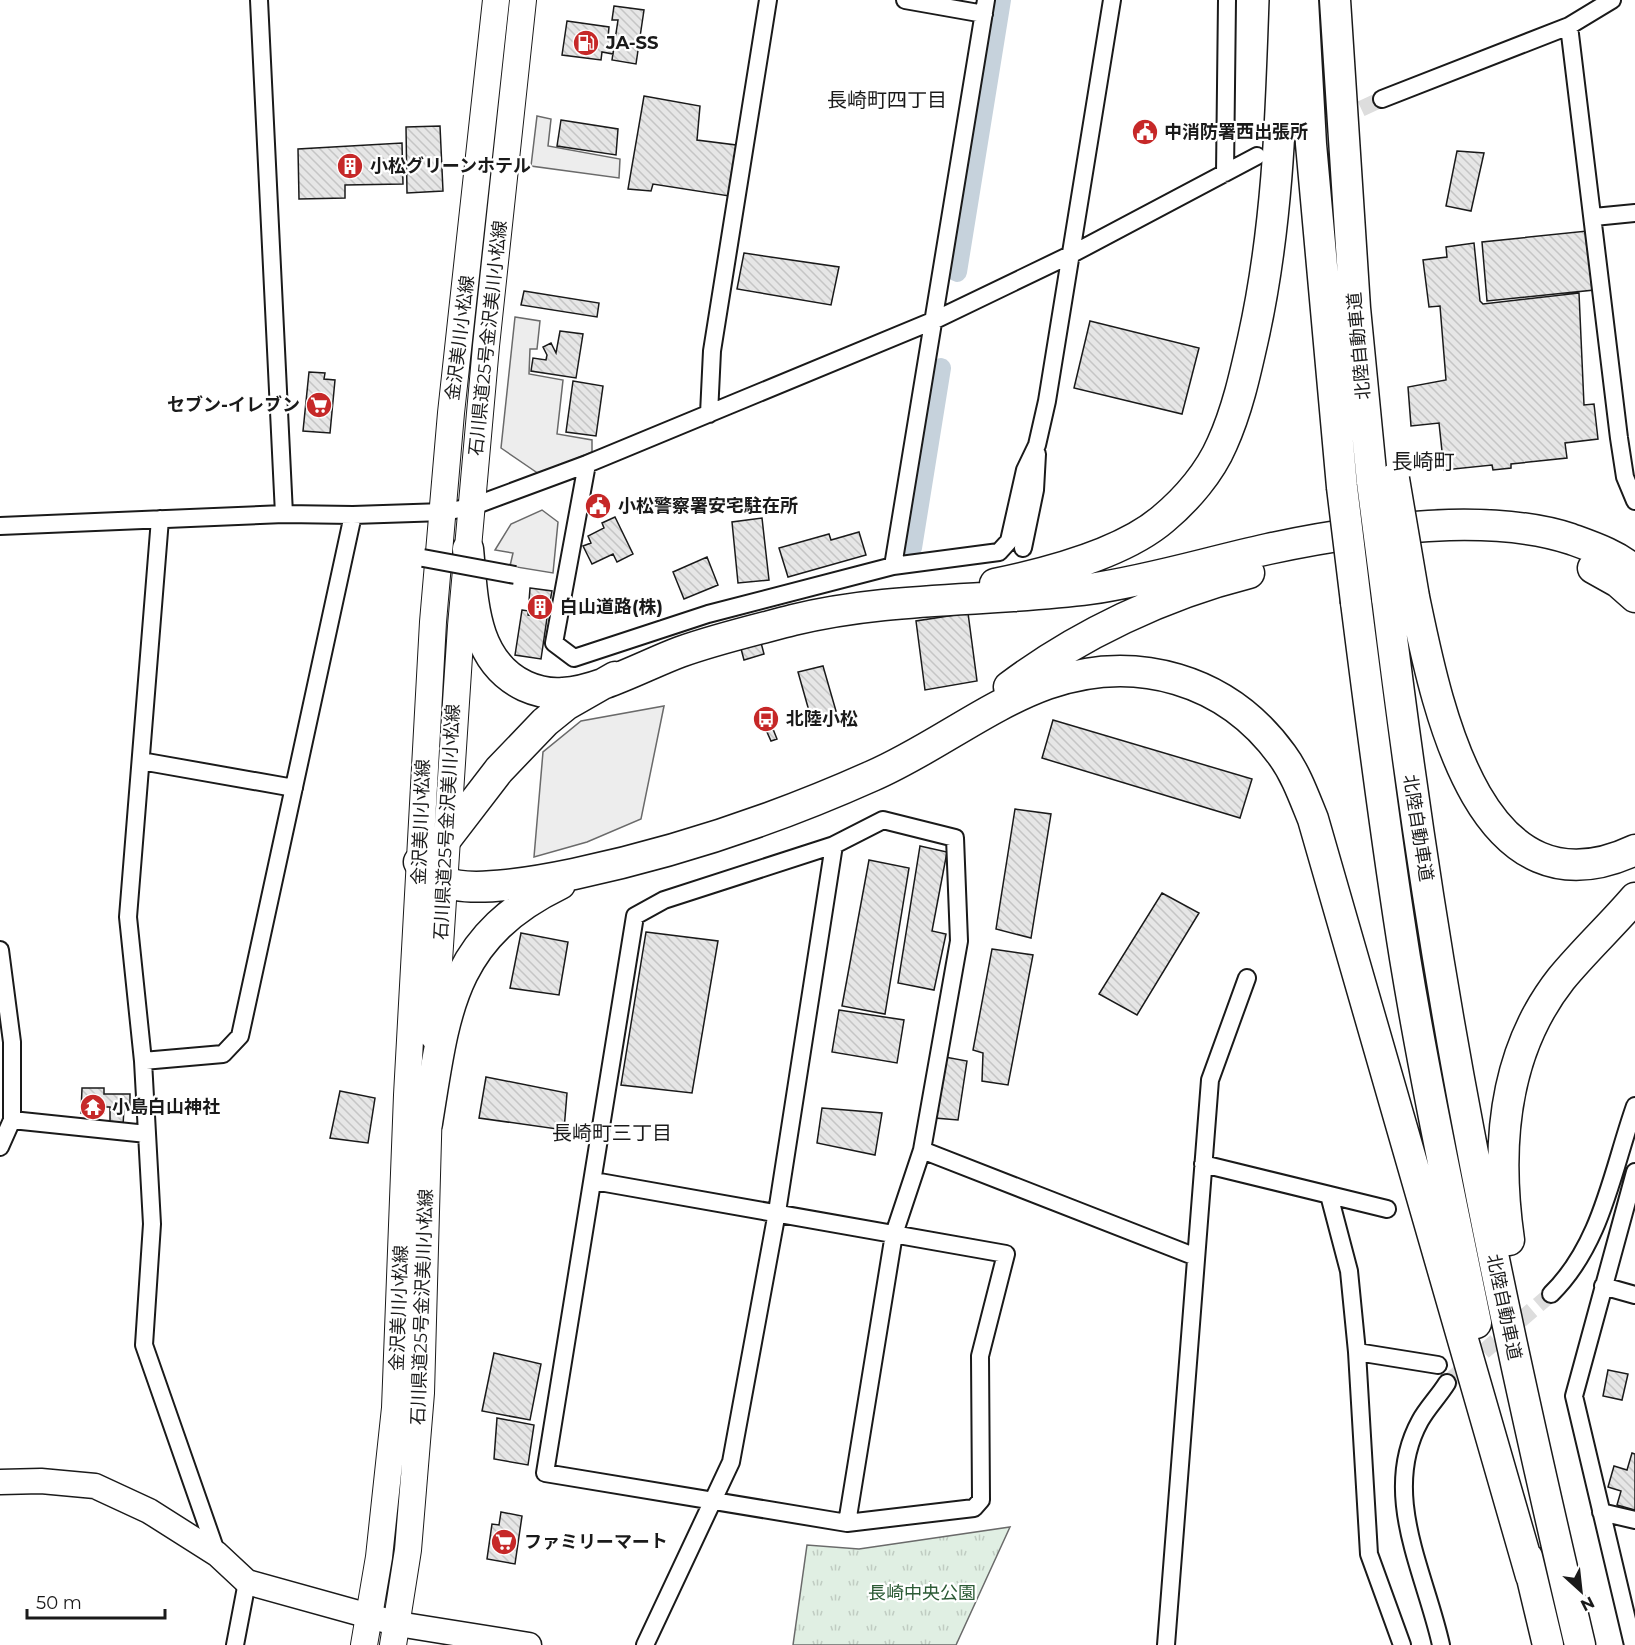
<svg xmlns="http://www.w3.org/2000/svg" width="1635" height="1645" font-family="Montserrat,'Noto Sans JP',sans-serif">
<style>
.park{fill:url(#park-tufts);stroke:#6a6a6a;stroke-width:1.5}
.parking{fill:#ededed;stroke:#6a6a6a;stroke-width:1.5}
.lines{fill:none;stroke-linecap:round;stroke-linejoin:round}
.canal{stroke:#c6d2dc;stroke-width:20}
.building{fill:url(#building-back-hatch);stroke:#1a1a1a;stroke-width:1.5}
.street-tunnel{stroke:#ddd;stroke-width:16;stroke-dasharray:16 8;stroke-linecap:butt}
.street-casing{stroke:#1a1a1a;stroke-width:20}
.secondary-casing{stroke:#1a1a1a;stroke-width:27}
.primary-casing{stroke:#1a1a1a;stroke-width:28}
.highway-casing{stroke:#1a1a1a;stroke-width:33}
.street{stroke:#fff;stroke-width:16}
.secondary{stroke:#fff;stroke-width:24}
.primary{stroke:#fff;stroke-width:26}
.highway{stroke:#fff;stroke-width:30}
.street-bridge-casing{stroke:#1a1a1a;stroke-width:20;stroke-linecap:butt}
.highway-bridge-casing{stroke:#1a1a1a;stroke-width:33;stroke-linecap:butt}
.street-bridge{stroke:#fff;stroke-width:16}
.highway-bridge{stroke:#fff;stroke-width:30}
.labels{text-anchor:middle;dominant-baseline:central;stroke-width:4.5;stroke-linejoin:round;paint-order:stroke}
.poi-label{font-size:18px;font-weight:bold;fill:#1a1a1a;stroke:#fff;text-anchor:start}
.street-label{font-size:18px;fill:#1a1a1a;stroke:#fff}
.park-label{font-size:18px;fill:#2b5a34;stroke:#fff}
.neighbourhood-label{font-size:20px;fill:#1a1a1a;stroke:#fff}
.quarter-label{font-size:21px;fill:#1a1a1a;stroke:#fff}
</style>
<defs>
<pattern id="park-tufts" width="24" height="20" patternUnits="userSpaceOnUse" patternTransform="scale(1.5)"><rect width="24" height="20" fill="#e0efe3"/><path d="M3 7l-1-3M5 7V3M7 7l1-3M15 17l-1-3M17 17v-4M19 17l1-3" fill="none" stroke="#c0ccc2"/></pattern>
<pattern id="building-back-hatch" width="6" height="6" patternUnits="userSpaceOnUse" patternTransform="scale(1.5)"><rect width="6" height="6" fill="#e6e6e6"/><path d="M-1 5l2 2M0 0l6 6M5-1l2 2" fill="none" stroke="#c5c5c5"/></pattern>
</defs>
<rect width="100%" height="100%" fill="#fff"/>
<path class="park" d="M1010 1527 956 1645H793L807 1545 859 1549Z"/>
<path class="parking" d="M537 116 551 119 548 146 620 159 619 178 531 166Z
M515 317 540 321 537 349H530L529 374 563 380 557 434 592 440V452L539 474 501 448Z
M542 510 558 522 553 573 510 566 513 553 495 550 511 524Z
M664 706 641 819 587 842 534 857 543 752 581 721Z"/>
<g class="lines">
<path class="canal" d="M957 272 1001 0
M912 548 941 368"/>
</g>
<path class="building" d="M614 6 644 10 636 64 612 60 618 20H612Z
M567 21 609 27 608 38 615 39 613 54 602 52 601 60 562 55Z
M644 96 700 106 697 140 736 145 729 196 653 184 651 191 628 189Z
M561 120 618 129 616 155 557 146Z
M440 126 443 191 407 193 406 127Z
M402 143 403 184 345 185V198L299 199 298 149Z
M1457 151 1484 153 1471 211 1446 206Z
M1587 231 1594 290 1487 301 1482 242Z
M1474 243 1480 301 1483 304 1579 293 1584 405 1594 404 1598 439 1565 443 1567 458 1511 464V468L1493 470 1492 465 1444 470 1439 423 1411 426 1408 387 1446 380 1440 306 1429 307 1423 260 1447 257 1446 247Z
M744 253 839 267 831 305 737 289Z
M524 291 599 303 597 317 521 305Z
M1090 321 1199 348 1182 414 1074 388Z
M560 331 583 334 576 378 531 371 533 358 546 360 547 355 543 347 551 343 556 353Z
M309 372 325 373 324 379 335 380 330 433 303 431Z
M573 381 603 386 596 436 566 432Z
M615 517 633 554 617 562 613 554 592 564 583 546 591 543 588 536 604 528 602 523Z
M762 518 769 580 738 583 732 522Z
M859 532 866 555 788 577 779 548 829 534 831 540Z
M707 557 718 585 684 599 673 572Z
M530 588 552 591 547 618 528 615Z
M522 610 529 611 528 615 547 618 541 659 515 655Z
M968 613 977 681 925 690 916 621Z
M755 620 764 654 744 660 735 626Z
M823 666 838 718 813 725 798 672Z
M1053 720 1252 779 1240 818 1042 758Z
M773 729 777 739 771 741 767 732Z
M1015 809 1051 814 1031 938 996 929Z
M920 846 947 852 932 931 946 934 934 990 898 983Z
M869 860 909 868 885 1014 842 1006Z
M1162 893 1199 913 1137 1015 1099 994Z
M646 932 718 941 692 1093 621 1085Z
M521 933 568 942 559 995 510 988Z
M992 949 1033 955 1008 1085 982 1081 983 1053 973 1050Z
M839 1010 904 1020 897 1063 832 1052Z
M945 1057 967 1061 958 1120 935 1118Z
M486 1077 567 1093 564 1130 479 1118Z
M82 1088H104V1094H130V1108H124L123 1126 110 1127V1107H104V1113H81Z
M340 1091 375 1098 368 1143 330 1138Z
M822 1108 882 1113 875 1155 817 1143Z
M494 1353 541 1364 530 1420 482 1411Z
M1608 1370 1628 1374 1622 1400 1603 1396Z
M497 1418 534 1425 528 1465 494 1459Z
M1632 1453 1635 1454V1510L1617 1505 1621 1491 1608 1487 1614 1466 1627 1470Z
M501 1512 522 1516 515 1564 487 1559 492 1524 499 1525Z"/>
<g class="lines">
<path class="street-tunnel" d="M1274 149 1382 99
M1447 1383 1551 1294"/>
<g class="street-casing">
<path id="street" d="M259 0 284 514
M905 0 984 14
M1612 0 1569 26 1619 438 1625 477 1635 501
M1382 99 1569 26
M1225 173 1227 0
M1594 217 1635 213
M709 414 712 351 768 0
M587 464 554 643 574 658 708 614 893 566 999 552 1009 541 1025 470 1037 445 1047 401 1112 0
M160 519 128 917 143 1061 152 1224 144 1345 217 1554
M0 526 284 514 353 515 444 512 471 507 587 464 935 320 1072 254 1257 156
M1023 548 1035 490 1037 454
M893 566 986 0
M141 761 294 788
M834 845 883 820 955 838 959 941 922 1150 894 1234 847 1523
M0 950 12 1042V1120L0 1147
M143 1061 223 1054 240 1036 353 515
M12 1120 147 1134
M922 1150 1196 1257
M1203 1164 1387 1209
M594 1181 1006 1254 980 1356 981 1500 974 1508 847 1523 545 1473 635 916 664 900 834 845 777 1212 731 1462 645 1645
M1329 1195 1349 1271 1357 1352 1369 1554 1402 1645
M1603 1286 1635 1295
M1551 1294C1602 1244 1612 1171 1635 1106
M1357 1352 1438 1365
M1601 1512 1635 1520
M235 1645 247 1582
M1166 1645 1210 1080 1247 978
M1441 1645C1425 1572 1380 1494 1420 1421 1427 1408 1439 1396 1447 1383
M1633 1645 1574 1396 1635 1172"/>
</g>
<g class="secondary-casing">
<path id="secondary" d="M0 1482 41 1481 95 1486 149 1511 217 1554 247 1582 398 1624 529 1645"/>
</g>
<g class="primary-casing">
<path id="primary" d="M434 1037 461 626 486 346 523 0
M364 1645 379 1557 395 1408 407 1095 433 622 451 413 496 0
M393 1645 408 1550 421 1393 429 1103"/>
</g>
<g class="highway-casing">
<path id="highway" d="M1303 0 1311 144 1342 487
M1335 0 1355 308 1372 482
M468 549C473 599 472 661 525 686 536 691 551 694 563 693 599 691 645 665 680 652 716 639 755 630 793 620 891 596 991 602 1090 589 1151 580 1209 562 1268 549 1328 536 1388 527 1449 525 1490 524 1532 526 1571 539 1593 547 1617 555 1635 571
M1593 568 1618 582 1635 597
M995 584C1048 573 1122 554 1163 519 1187 499 1210 472 1222 444 1237 411 1245 375 1253 339 1278 227 1281 114 1285 0
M1414 597C1436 702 1478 924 1635 850
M1387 598C1409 777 1435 955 1469 1132 1501 1304 1540 1475 1580 1645
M1356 602C1371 721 1386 839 1405 958 1425 1080 1451 1201 1476 1323
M615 677 566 705 545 722 499 770 446 839 419 862C427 868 435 876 443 881 469 895 545 880 574 874 677 852 776 819 872 776 932 750 986 706 1047 684 1136 653 1227 679 1282 755 1296 774 1304 797 1313 819L1531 1576
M1009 687C1078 635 1165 594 1249 573
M427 1123C445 1013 449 938 560 884
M1509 1240C1496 1150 1502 1054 1561 979 1584 951 1611 926 1635 898
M1527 1557 1548 1645"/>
</g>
<use href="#street" class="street"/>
<use href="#secondary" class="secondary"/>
<use href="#primary" class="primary"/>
<use href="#highway" class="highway"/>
<g class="street-bridge-casing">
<path id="street-bridge" d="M423 558 515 575"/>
</g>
<g class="highway-bridge-casing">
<path id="highway-bridge" d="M1394 479 1414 597
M1372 482 1387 598
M1342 487 1356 602"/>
</g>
<use href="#street-bridge" class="street-bridge"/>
<use href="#highway-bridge" class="highway-bridge"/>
</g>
<defs>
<g id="fuel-disc" transform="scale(1.35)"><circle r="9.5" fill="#c62828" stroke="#fff"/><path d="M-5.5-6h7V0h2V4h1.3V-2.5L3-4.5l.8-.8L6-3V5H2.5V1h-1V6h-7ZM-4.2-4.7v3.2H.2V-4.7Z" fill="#fff"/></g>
<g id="civic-disc" transform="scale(1.35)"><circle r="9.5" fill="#c62828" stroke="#fff"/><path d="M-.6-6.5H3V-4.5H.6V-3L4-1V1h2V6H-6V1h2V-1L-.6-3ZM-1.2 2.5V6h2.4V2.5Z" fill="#fff"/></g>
<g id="building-disc" transform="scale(1.35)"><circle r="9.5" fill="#c62828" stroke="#fff"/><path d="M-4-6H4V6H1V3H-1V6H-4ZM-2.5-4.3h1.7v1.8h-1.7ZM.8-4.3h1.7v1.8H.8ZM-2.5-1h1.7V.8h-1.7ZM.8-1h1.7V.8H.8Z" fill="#fff"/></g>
<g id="supermarket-disc" transform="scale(1.35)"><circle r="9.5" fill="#c62828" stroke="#fff"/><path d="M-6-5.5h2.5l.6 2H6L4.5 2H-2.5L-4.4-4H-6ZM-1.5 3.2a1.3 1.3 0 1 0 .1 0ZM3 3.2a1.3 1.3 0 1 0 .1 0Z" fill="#fff"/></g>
<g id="bus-disc" transform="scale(1.35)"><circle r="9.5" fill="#c62828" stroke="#fff"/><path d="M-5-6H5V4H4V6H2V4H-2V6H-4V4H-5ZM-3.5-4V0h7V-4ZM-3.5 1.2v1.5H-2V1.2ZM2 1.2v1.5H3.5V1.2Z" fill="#fff"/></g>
<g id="temple-disc" transform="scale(1.35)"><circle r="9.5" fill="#c62828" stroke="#fff"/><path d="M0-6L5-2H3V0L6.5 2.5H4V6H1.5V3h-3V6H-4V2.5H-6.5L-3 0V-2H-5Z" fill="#fff"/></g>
</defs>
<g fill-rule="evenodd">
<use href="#fuel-disc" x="586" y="43"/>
<use href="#civic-disc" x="1145" y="132"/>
<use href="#building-disc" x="350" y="166"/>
<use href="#supermarket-disc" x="319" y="405"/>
<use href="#civic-disc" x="598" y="506"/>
<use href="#building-disc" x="540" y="607"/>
<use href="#bus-disc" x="766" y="719"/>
<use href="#temple-disc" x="93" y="1107"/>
<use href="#supermarket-disc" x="504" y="1542"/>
</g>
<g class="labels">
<g class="poi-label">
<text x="606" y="43">JA-SS</text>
<text x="1164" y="132">中消防署西出張所</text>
<text x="370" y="166">小松グリーンホテル</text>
<text x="300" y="405" text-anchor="end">セブン-イレブン</text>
<text x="618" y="506">小松警察署安宅駐在所</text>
<text x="560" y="607">白山道路(株)</text>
<text x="786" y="719">北陸小松</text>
<text x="112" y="1107">小島白山神社</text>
<text x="524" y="1542">ファミリーマート</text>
</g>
<g class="street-label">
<text transform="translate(460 338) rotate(-83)">金沢美川小松線</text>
<text transform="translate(488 338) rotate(-84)">石川県道25号金沢美川小松線</text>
<text transform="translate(1359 346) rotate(-95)">北陸自動車道</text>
<text transform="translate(421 822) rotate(-88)">金沢美川小松線</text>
<text transform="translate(447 822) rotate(-87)">石川県道25号金沢美川小松線</text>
<text transform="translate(1418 828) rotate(81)">北陸自動車道</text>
<text transform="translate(422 1307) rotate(-88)">石川県道25号金沢美川小松線</text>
<text transform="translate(1504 1307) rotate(78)">北陸自動車道</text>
<text transform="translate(399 1308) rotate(-88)">金沢美川小松線</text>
</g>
<g class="park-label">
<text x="922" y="1593">長崎中央公園</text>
</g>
<g class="neighbourhood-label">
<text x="887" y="100">長崎町四丁目</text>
<text x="612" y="1133">長崎町三丁目</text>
</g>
<g class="quarter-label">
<text x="1423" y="461">長崎町</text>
</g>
</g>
<g transform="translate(1581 1591) rotate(153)" stroke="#ffffff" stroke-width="4.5" paint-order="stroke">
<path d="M0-4.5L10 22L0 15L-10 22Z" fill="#1a1a1a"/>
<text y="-9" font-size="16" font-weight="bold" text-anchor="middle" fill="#1a1a1a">N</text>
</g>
<path d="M27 1609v9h138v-9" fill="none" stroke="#1a1a1a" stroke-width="3"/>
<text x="36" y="1609" font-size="18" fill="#1a1a1a" stroke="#ffffff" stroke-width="4.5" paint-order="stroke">50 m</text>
</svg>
